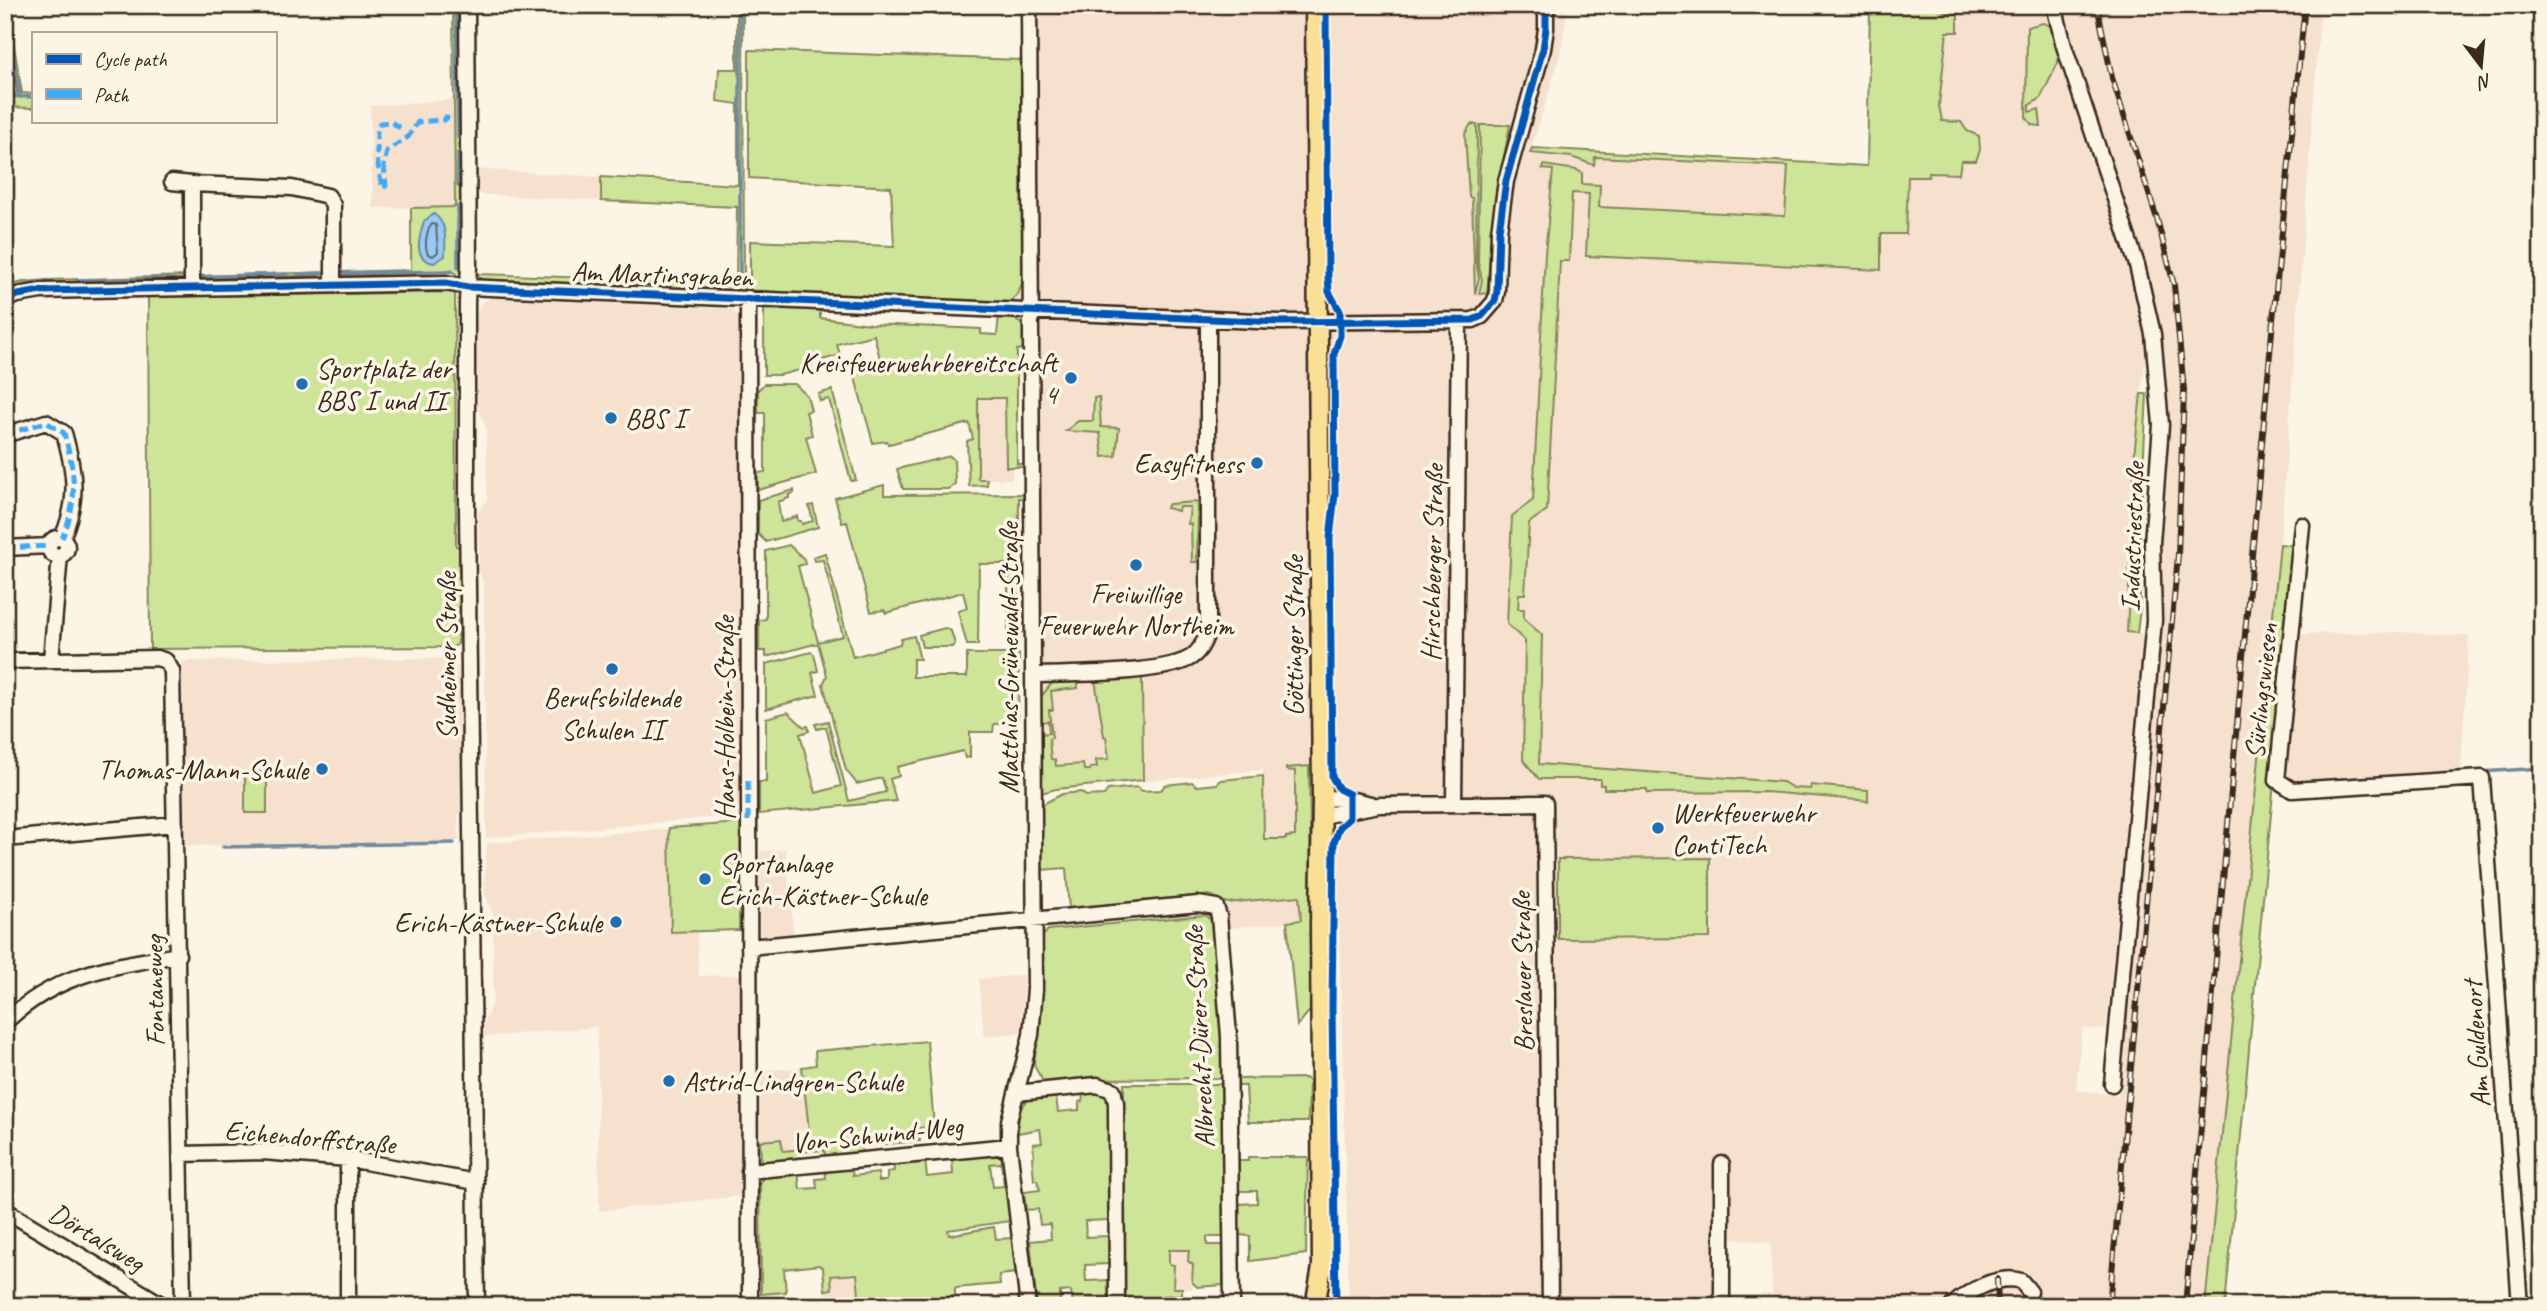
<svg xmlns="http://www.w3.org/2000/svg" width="2547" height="1311" font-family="Caveat,sans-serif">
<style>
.built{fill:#f6e1cf}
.green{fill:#cee499;stroke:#84875c;stroke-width:2}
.water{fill:#97c9f4;stroke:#72899e;stroke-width:2}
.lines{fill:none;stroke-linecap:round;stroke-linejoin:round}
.shore{stroke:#606a74;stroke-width:2}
.stream{stroke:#72899e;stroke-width:3.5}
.minor-casing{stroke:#3b2a1e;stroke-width:19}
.major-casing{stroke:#3b2a1e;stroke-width:23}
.minor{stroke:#fcf5e5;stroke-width:14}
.major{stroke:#fadf96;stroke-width:18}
.rail-casing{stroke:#3b2a1e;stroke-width:6}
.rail{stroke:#fcf5e5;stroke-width:3.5;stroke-dasharray:10;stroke-linecap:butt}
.quiet{stroke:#3fa9f5;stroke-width:5;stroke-dasharray:10 5;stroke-linecap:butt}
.cycleway-casing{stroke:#fcf5e5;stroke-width:11}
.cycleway{stroke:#0057b8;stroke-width:7}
.poi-dot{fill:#1f6fb2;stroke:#fcf5e5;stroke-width:2.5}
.labels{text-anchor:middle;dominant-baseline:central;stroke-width:7;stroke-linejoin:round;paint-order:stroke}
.street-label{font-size:28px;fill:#3b2a1e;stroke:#fcf5e5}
.poi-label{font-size:28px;fill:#3b2a1e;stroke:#fcf5e5;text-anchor:start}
</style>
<rect width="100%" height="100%" fill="#fcf5e5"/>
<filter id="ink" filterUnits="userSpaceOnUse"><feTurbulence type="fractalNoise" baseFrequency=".0143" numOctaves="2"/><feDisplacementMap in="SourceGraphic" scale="14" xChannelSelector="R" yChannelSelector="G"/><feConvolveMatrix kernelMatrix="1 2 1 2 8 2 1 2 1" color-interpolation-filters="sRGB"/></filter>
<g filter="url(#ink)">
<path class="built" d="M1020 5H1870V14L1592 8 1567 11 1560 56 1532 147 1867 166 1868 108 1918 5H2049L2134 277 2147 345 2135 446 2127 632 2144 633 2106 1030 2082 1028 2076 1090 2118 1095 2159 619 2161 524 2167 425 2164 365 2154 303 2076 65 2060 5H2321L2280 544 2205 1306H1772L1771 1243 1713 1236 1712 1273 1715 1306H1349L1335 765 1286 768 1295 770V837H1287L1286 839H1263V770L1056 789 1041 793 1035 788V308L1007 304 1018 294 1022 283Z
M454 99 455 207 373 208 370 106Z
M473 169 601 177V201L473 194Z
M491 298 733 309 740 320 741 815 486 838 484 587 479 568 478 511 487 500 486 427 478 409 477 312 481 303Z
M978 398H1006V466L1012 467V479H978Z
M2403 632 2469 636 2461 770 2427 772 2426 776 2294 784 2288 780 2284 771 2295 634Z
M451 658 459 669 462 808 458 815 459 841 183 846 182 661Z
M741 823 739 930 697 932 699 976 741 975 742 1196 599 1211 597 1027 484 1037V1023L493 1000V914L484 891 487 843Z
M785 849 794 936 766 938 760 934V851Z
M1299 896 1301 921 1229 928 1227 903Z
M1024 975 1021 1033 984 1036 979 979Z
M802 1067 811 1148 783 1151 781 1139 760 1141V1071Z
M1169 1250H1189L1193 1265 1192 1289 1173 1288 1174 1265H1169Z
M857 1273 860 1304 826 1306 824 1290 832 1289 830 1276Z"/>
<path class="green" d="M5 5H7L22 93 33 94V108L5 107V93H17L5 23Z
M453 5H461L464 272 458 278 454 272 46 283 5 291V287L23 282 47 280 411 270V208L455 207Z
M737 5H743L744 292 484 280 475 274H479L736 283 737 207 601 201V177L738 185V104L717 101 719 69H737Z
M1870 5H1944V13H1958V32H1947L1939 105 1942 121 1961 122 1967 131 1979 136 1980 150 1976 161H1961L1959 174 1929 173 1928 177H1908L1906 234H1881V270L1586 256 1589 194 1572 193 1569 261H1560L1547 510 1529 523 1525 594H1519L1518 609H1524V619L1542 635 1539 764 1783 782 1793 788 1810 789 1811 785 1868 790V801L1766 792 1647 793V789H1604V785H1600V779H1539L1523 760 1525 641 1507 624 1512 516 1533 500 1545 254 1553 170 1543 169 1544 165 1577 170 1582 173V184L1600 185 1599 207 1785 216 1788 166 1595 157 1594 165 1571 157 1530 153 1532 148 1867 166Z
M2043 23 2053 27 2059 51 2058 63 2040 99 2029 105V112L2039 109 2041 126 2032 125 2026 117 2027 27Z
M749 50 1021 60 1022 283 1018 294 1007 304 752 293 750 288V241L894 246 891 187 749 178Z
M1471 124 1477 125 1476 261 1479 278 1475 294 1472 198 1469 197 1465 134Z
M1480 125H1510L1494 210 1487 293 1479 294 1482 280 1478 262Z
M455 292 456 538V546L459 547 460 617H458V644L453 647 150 649 148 297Z
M764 305 820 309V318L871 324 981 329V334L997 335 999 315C1023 319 1026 325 1026 349L1017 350V464H1027V467H1006L1005 398H978V479H987V485L969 486 967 441 973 439 969 423 893 443 888 444 887 441 873 443 852 367 880 359 874 335 837 344 840 355 811 363 812 367 780 375H764Z
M764 384H795L807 396 811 410 806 412 812 435 806 437 816 474 758 490V473L765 472V413H758V390Z
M832 390 856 480 851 481 829 399 820 401 818 394Z
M2141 394H2147L2139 549 2140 609 2137 633 2127 632 2135 446Z
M1099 397 1101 427 1119 428 1116 456 1103 457 1100 433 1066 431 1078 421H1093L1094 398Z
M950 456 954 460 955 484 948 489H903L897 469Z
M884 485V495L1028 494V498H1019L1018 611 1021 633H1008V564H979L978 645H967L958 611 967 608 963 592 886 613 884 610 871 612 847 522 842 523 835 498Z
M794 490V493L789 495V498L778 502 781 522 797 516 798 521H801L802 524 813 521 809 506 813 505 818 527 766 542 758 534V500Z
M1195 502 1198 504 1197 562H1192L1191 524H1188L1190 507H1179L1178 511 1166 508 1169 504Z
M2280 544 2296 546 2225 1306H2205Z
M789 545 804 559 805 564 798 566 818 642 843 636 823 560 814 561 813 557 825 553 853 657 900 644 901 639 914 636 920 659H913V677H967V654H1019L1018 724H994L993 732H970V757L965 758 963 751 897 767 899 776 890 779 896 801 759 814V782H766V718L788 712 804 727 808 726 809 731 800 734 816 793 841 786 826 727 817 729 815 724 828 721 849 801 886 792 882 778 857 784 846 770 823 684 827 676 818 643 766 657V651H759V620L766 619V551Z
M945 628 951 631 955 644 952 647H922L919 635Z
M811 652 814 654 818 671 812 673 818 695 766 709V664Z
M1142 675 1143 780 1056 789 1041 793 1040 734 1049 733 1048 721 1039 722V699L1052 683 1078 681V688L1051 691 1053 710H1049L1052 738 1049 739 1051 759 1055 760 1056 766 1083 764 1084 770H1090V768L1097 767 1096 760 1109 759 1106 737 1104 736 1095 680Z
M1309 766 1313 1007 1297 1026 1287 922 1301 920 1299 896 1227 903 1210 895 1069 910 1066 868 1041 870V805L1062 794 1081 792 1086 796 1104 795 1108 790 1137 787 1142 791 1161 790 1165 785 1192 782 1197 786 1217 784 1221 780 1263 776 1264 839H1286V837L1295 836V771L1286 770V768Z
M245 772H267V813H245Z
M741 823 739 930 671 932 669 828Z
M1710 858V938L1558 939V859Z
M1205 915 1213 922 1222 1034V1078L1089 1079 1043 1084C1042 1076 1035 1071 1034 1063L1041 996V938L1048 930Z
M927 1041 934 1126 919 1128 920 1141 861 1146 862 1154 826 1158 824 1150 800 1152 801 1161 766 1164 761 1160 760 1141 781 1139 783 1151 811 1148 802 1067 816 1065 815 1051Z
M1305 1078 1309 1081 1308 1122H1248L1246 1086H1237V1079Z
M1124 1084H1222L1223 1237H1207V1245H1223V1285L1197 1287 1192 1282 1193 1265 1188 1261 1189 1250H1169V1264L1174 1265 1173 1288H1182V1295L1164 1296V1306H1124Z
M1082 1094H1102L1109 1101V1220L1085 1221 1086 1237 1109 1236V1264L1085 1265 1086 1281 1109 1280 1110 1306H1073L1071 1291 1060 1292V1306H1037L1030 1241 1051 1239 1050 1224 1040 1225 1038 1209 1026 1210 1024 1192 1040 1190 1037 1180H1034L1032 1157 1034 1156 1033 1144 1042 1143 1040 1129 1018 1133 1019 1110 1028 1100 1056 1097 1058 1112 1079 1110V1102L1083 1101Z
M996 1153 1004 1160 1005 1171H1002L1001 1163 990 1164 993 1187 1004 1186 1003 1176H1006L1010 1221 948 1230 949 1235 994 1227 996 1239 1012 1238 1016 1273 999 1275 1000 1284 955 1288V1296L941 1298 942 1306H860L857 1274 831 1276 832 1289 825 1290 823 1268 819 1265 784 1269 786 1292 761 1294 760 1182 765 1176 798 1172 800 1189 817 1188 816 1179 826 1178 825 1169 851 1167 853 1176 878 1173 879 1181H887V1172L894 1171 893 1163 925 1160 927 1177 953 1174 952 1157Z
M1248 1157H1308L1306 1254 1250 1261V1236L1238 1235V1204L1257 1203V1191H1237V1161H1248Z"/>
<path class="water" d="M434 214C448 224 445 240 445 256L434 263C412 259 419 238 424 221Z"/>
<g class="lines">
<path class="shore" d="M432 224 436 225 438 252 433 256 428 254C424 246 426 231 432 224Z"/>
<path class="stream" d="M456 5 458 138
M5 11 20 97
M5 96 33 97
M458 186V153
M458 206V267
M344 273 452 271
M298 274 321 273
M203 277 287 274
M77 280 174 279
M740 283V5
M5 289 46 281
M2481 772 2542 768
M223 847 454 843"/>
<g class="minor-casing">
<path id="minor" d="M467 5 469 266 467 302V511L477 1306
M2054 5 2064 46 2137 265 2153 334 2161 425 2152 543 2154 620 2112 1084
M172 182 192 184
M192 288V184L292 188 328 196 333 205V285
M748 298 750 1306
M5 300 18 295 41 291 446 283 468 287 1280 322 1473 320 1482 316 1495 301 1497 291 1499 231 1506 181 1543 49 1546 29V5
M5 435 46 422 64 433C75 472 79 500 62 538
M2302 525 2277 780 2292 790 2482 778 2520 1306
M49 547a9 9 0 1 1 18 0a9 9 0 1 1-18 0Z
M5 548 49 546
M51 660 60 555
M5 661 157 658 166 661 172 671 183 1306
M1033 675C1067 674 1160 674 1188 659 1200 653 1205 641 1208 629V319
M1322 798 1349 799 1371 804
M1454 804 1459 321
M1321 816 1379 805 1545 803 1550 1306
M5 839 175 824
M749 947 1198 904 1216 907 1219 916 1229 1036 1232 1306
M5 1022C59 972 109 967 178 955
M1016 1093 1097 1085 1113 1090 1116 1103 1117 1306
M181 1154 263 1152 348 1159 476 1182
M1722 1164V1306
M749 1171 1009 1146
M5 1210 164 1306
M348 1306V1159
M1028 1306 1009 1146V1121L1031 1035 1035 989 1029 5
M1952 1306C1968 1291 1998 1274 2021 1281L2030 1292"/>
</g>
<g class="major-casing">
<path id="major" d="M1315 5 1322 798 1320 924 1322 1267 1315 1306"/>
</g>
<use href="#minor" class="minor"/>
<use href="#major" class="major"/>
<g class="rail-casing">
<path id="rail" d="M2097 5 2112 78 2157 219 2174 285 2184 390 2178 555 2109 1306
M1997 1279 1998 1306
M2185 1306 2273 320 2305 5"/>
</g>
<use href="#rail" class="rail"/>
<path class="quiet" d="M400 128 391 122 380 123 377 127V159L382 188 386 186 384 165 387 151 408 137 418 122 444 120 447 118 443 116 441 120
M5 435 46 422 64 433C75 472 79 500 62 538
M5 548 49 546
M748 781V826"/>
<g class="cycleway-casing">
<path id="cycleway" d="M1326 5 1328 276 1329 292 1340 311V336L1334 354 1335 494 1330 538 1332 777 1339 789 1349 794V818L1339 828 1334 842 1332 1007 1336 1306
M5 300 18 295 41 291 446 283 468 287 1280 322 1473 320 1482 316 1495 301 1497 291 1499 231 1506 181 1543 49 1546 29V5"/>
</g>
<use href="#cycleway" class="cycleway"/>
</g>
</g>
<g class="poi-dot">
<circle cx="1071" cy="378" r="7"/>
<circle cx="302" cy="384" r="7"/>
<circle cx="611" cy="418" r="7"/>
<circle cx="1257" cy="463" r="7"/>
<circle cx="1136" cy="565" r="7"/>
<circle cx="612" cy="669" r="7"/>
<circle cx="322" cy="769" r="7"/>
<circle cx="1658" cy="828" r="7"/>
<circle cx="705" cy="879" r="7"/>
<circle cx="616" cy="922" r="7"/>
<circle cx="669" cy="1081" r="7"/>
</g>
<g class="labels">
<g class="street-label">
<text transform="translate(662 274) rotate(2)">Am Martinsgraben</text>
<text transform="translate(2132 537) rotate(-88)">Industriestraße</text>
<text transform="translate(1432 563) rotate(-89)">Hirschberger Straße</text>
<text transform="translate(1293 636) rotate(-90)">Göttinger Straße</text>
<text transform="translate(446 656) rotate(-90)">Sudheimer Straße</text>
<text transform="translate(1008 658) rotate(-90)">Matthias-Grünewald-Straße</text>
<text transform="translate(2261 691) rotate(-84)">Sürlingswiesen</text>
<text transform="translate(724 718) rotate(-90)">Hans-Holbein-Straße</text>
<text transform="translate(1522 972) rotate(-91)">Breslauer Straße</text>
<text transform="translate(154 991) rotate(-91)">Fontaneweg</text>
<text transform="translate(1199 1037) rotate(-93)">Albrecht-Dürer-Straße</text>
<text transform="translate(2476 1044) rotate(-94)">Am Guldenort</text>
<text transform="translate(877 1134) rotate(-6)">Von-Schwind-Weg</text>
<text transform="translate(310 1137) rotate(5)">Eichendorffstraße</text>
<text transform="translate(97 1237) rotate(31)">Dörtalsweg</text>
</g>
<g class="poi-label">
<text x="1057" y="362" text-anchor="end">Kreisfeuerwehrbereitschaft<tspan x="1057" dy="32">4</tspan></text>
<text x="316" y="368">Sportplatz der<tspan x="316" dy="32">BBS I und II</tspan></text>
<text x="625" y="418">BBS I</text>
<text x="1243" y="463" text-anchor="end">Easyfitness</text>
<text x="1136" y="593" text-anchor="middle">Freiwillige<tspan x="1136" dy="32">Feuerwehr Northeim</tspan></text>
<text x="612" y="697" text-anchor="middle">Berufsbildende<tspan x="612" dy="32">Schulen II</tspan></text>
<text x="308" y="769" text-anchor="end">Thomas-Mann-Schule</text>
<text x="1672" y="812">Werkfeuerwehr<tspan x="1672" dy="32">ContiTech</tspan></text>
<text x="719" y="863">Sportanlage<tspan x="719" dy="32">Erich-Kästner-Schule</tspan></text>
<text x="602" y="922" text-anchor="end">Erich-Kästner-Schule</text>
<text x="683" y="1081">Astrid-Lindgren-Schule</text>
</g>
</g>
<rect width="2547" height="1311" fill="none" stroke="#fcf5e5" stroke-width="28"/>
<rect x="14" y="14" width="2519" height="1283" fill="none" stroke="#3b2a1e" stroke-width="2.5" filter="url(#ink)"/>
<rect x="32" y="32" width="245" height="91" fill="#fcf5e5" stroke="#afa495" stroke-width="2"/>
<rect x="46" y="54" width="35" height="10" fill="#0057b8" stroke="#afa495" stroke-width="2"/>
<text x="94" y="66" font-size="21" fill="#3b2a1e">Cycle path</text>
<rect x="46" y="89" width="35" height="10" fill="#3fa9f5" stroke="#afa495" stroke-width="2"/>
<text x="94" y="102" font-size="21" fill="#3b2a1e">Path</text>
<g transform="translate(2481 66) rotate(164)" stroke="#fcf5e5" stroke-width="5" paint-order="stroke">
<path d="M0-5L12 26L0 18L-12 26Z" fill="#3b2a1e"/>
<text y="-10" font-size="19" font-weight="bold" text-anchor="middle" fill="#3b2a1e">N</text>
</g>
</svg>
